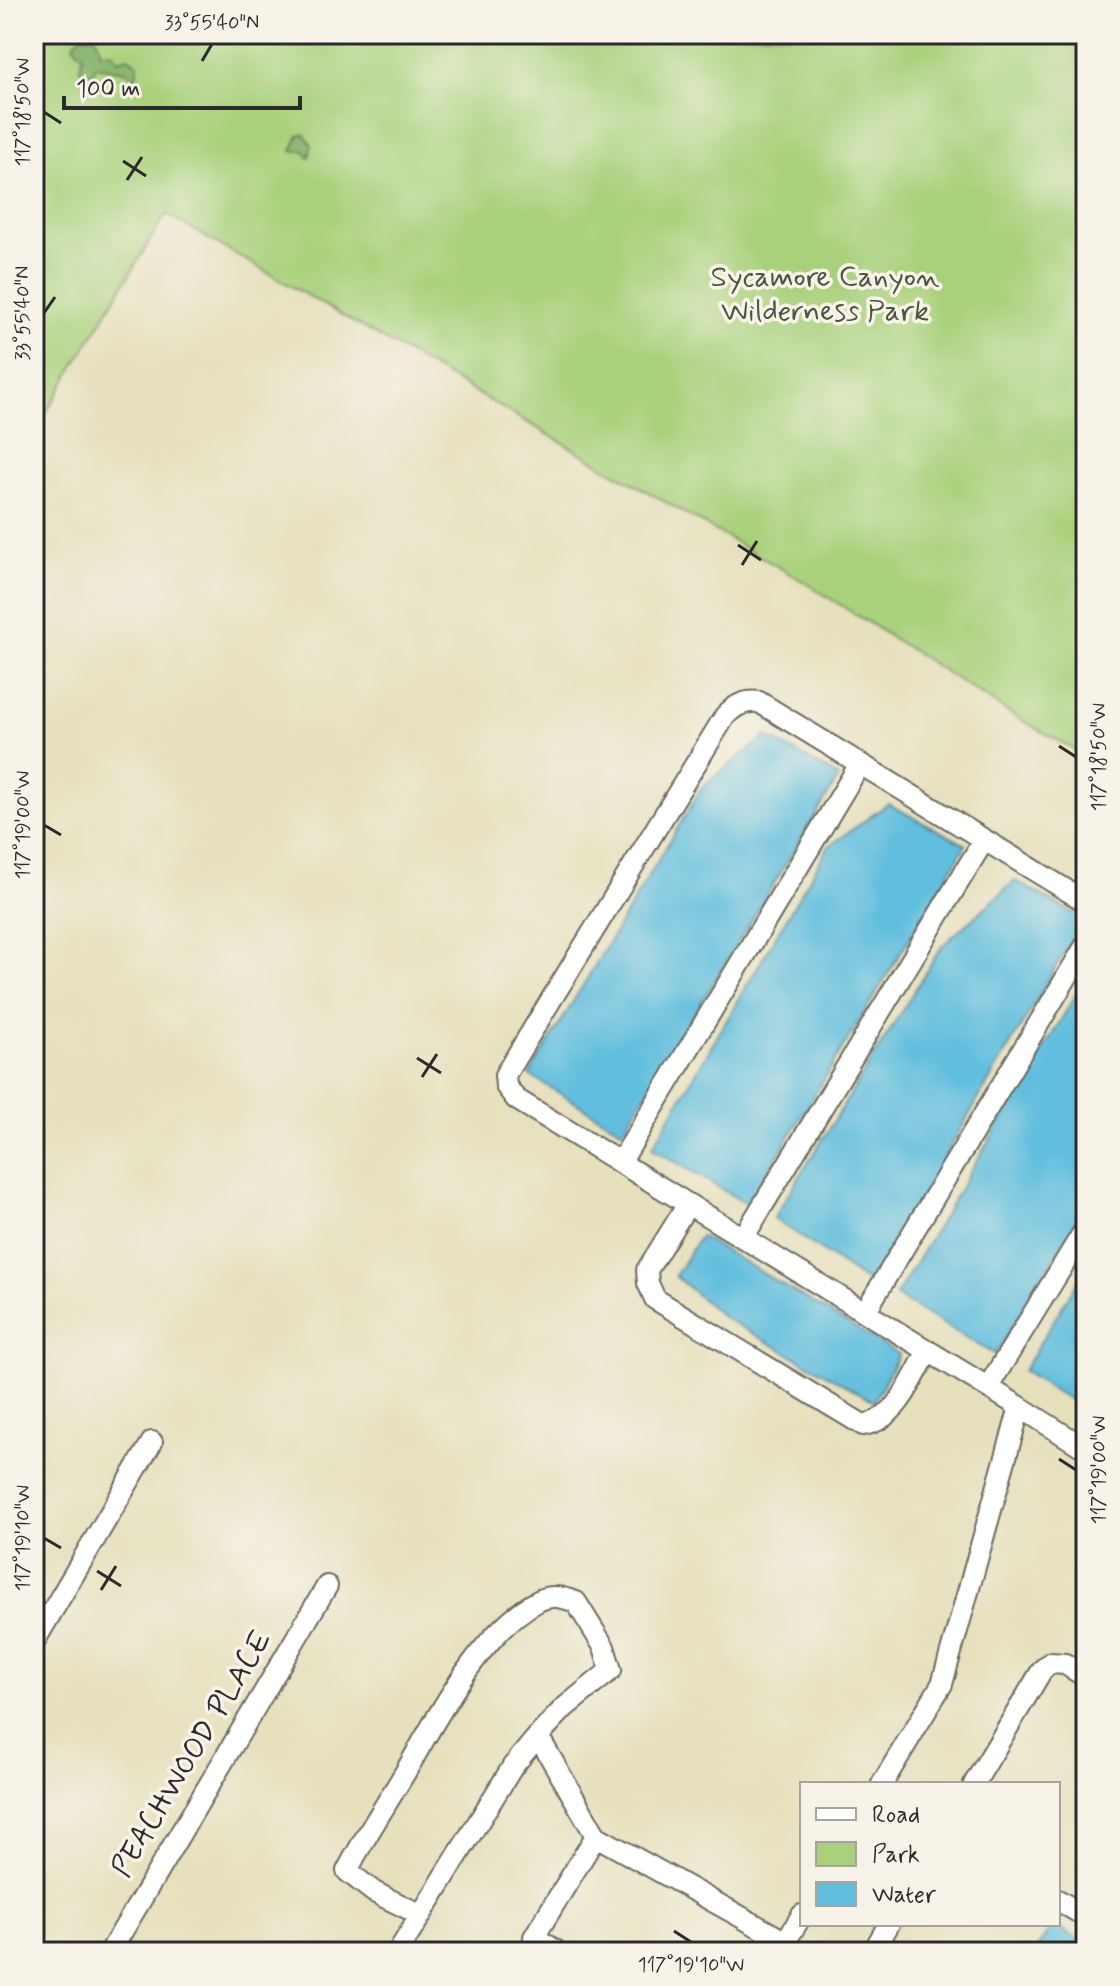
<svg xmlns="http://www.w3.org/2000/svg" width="1120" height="1986" font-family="Mynerve,sans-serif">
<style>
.green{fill:#a9d17c;stroke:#6a7e54;stroke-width:2}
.forest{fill:#86b36c;stroke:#586f4c;stroke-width:2}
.water{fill:#60bede;stroke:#467484;stroke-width:2}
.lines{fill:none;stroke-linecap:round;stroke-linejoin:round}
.minor-casing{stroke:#6c6a5e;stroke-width:24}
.minor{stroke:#fff;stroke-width:20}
.ticks{fill:none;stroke:#2b2b2b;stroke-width:3}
.labels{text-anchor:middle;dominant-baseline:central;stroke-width:7;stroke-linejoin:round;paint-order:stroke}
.park-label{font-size:30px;fill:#4a543f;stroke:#f7f3e8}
.street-label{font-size:30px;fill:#2b2b2b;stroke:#f7f3e8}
.neatline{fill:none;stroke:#2b2b2b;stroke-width:3}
.ticks-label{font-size:20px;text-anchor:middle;fill:#2b2b2b}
</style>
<rect width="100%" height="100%" fill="#f7f3e8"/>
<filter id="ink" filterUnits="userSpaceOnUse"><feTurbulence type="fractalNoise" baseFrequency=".0125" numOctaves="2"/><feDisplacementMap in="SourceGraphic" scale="16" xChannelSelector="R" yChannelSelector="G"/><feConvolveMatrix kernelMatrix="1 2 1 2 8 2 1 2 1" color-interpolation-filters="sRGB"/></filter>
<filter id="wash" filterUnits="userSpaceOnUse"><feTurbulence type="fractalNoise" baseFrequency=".006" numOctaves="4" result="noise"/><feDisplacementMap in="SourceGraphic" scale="32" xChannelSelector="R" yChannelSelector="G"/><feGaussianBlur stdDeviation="1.8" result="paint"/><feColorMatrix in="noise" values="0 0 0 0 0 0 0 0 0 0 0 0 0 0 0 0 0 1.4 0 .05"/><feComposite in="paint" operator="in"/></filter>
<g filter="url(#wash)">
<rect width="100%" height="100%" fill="#e6e0bd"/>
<path class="green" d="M34 34H1086V756L1016 717 806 583 166 214 34 433Z"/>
<path class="forest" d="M81 36 96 37 101 52H112L118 60 128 57 138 64 136 77 125 71 96 66 93 72 82 78 80 67 83 55 73 45Z
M304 134 312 145 309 158 304 151H292L299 135Z"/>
<path class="water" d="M767 736 839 777 623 1131 529 1075 703 786Z
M888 804 966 845 748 1205 652 1148 828 847Z
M1015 881 1084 919 870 1284 774 1218 942 946Z
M1086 986V1206L995 1355 896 1296 1077 993Z
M700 1236 899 1354 874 1401 723 1317 675 1276Z
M1086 1267V1410L1023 1371Z
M1053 1924 1086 1945V1952H1035Z"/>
</g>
<g filter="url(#ink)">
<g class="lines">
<g class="minor-casing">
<path id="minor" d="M620 1163 860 764
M688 1204 647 1270 648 1283 655 1299 863 1425C897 1421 913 1377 928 1351
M743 1238 984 840
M865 1312 1086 945
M988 1387 1086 1228
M1020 1407 516 1099 506 1086 505 1075 725 716C734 706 745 700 759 702L1086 902
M34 1642 152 1442
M882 1784 942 1684 1020 1407 1086 1449
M974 1784 1042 1670 1050 1663 1065 1664 1086 1677
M1058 1900 1086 1917
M421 1915 374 1892 347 1871C365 1836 386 1805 406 1771 438 1716 482 1629 540 1600 553 1594 564 1598 576 1602L604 1647 611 1670 564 1708 538 1736
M34 1949 39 1952
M110 1952 327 1586
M398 1952 513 1766 538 1736 596 1836
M558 1952 534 1937 596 1836 786 1942
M779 1952 802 1915
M873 1952 889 1924"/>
</g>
<use href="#minor" class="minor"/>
</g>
</g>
<path class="ticks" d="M202 61 212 44M44 112 61 123M123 161 146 176M127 180 142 157M44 313 55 297M738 545 761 560M742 565 757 541M1059 746 1076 757M44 825 61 835M417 1058 441 1073M422 1077 437 1054M1059 1459 1076 1470M44 1538 61 1548M97 1571 121 1586M101 1590 116 1566M674 1931 691 1942"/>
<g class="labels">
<g class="park-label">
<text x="825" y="277">Sycamore Canyon<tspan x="825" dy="34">Wilderness Park</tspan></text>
</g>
<g class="street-label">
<text transform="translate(192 1754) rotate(-59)">PEACHWOOD PLACE</text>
</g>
</g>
<rect width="1120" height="1986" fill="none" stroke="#f7f3e8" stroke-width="88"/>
<rect x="800" y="1782" width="260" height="144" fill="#f7f3e8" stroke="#a5a39c" stroke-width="2"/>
<rect x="816" y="1808" width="40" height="12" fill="#ffffff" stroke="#a5a39c" stroke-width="2"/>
<text x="872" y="1822" font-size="24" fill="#2b2b2b">Road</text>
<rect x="816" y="1842" width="40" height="24" fill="#a9d17c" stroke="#a5a39c" stroke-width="2"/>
<text x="872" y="1862" font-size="24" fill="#2b2b2b">Park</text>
<rect x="816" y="1882" width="40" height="24" fill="#60bede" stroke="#a5a39c" stroke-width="2"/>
<text x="872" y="1902" font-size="24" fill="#2b2b2b">Water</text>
<path d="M64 96v12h236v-12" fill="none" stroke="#2b2b2b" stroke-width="4"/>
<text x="76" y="96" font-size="24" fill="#2b2b2b" stroke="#f7f3e8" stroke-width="6" paint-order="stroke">100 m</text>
<rect x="44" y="44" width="1032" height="1898" class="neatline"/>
<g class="ticks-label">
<text x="212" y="29">33°55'40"N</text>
<text transform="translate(22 112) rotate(-90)" y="7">117°18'50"W</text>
<text transform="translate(22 313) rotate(-90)" y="7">33°55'40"N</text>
<text transform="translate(1098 757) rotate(-90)" y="7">117°18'50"W</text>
<text transform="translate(22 825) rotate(-90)" y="7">117°19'00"W</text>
<text transform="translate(1098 1470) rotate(-90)" y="7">117°19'00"W</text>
<text transform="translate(22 1538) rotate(-90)" y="7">117°19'10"W</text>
<text x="691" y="1971">117°19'10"W</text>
</g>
</svg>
